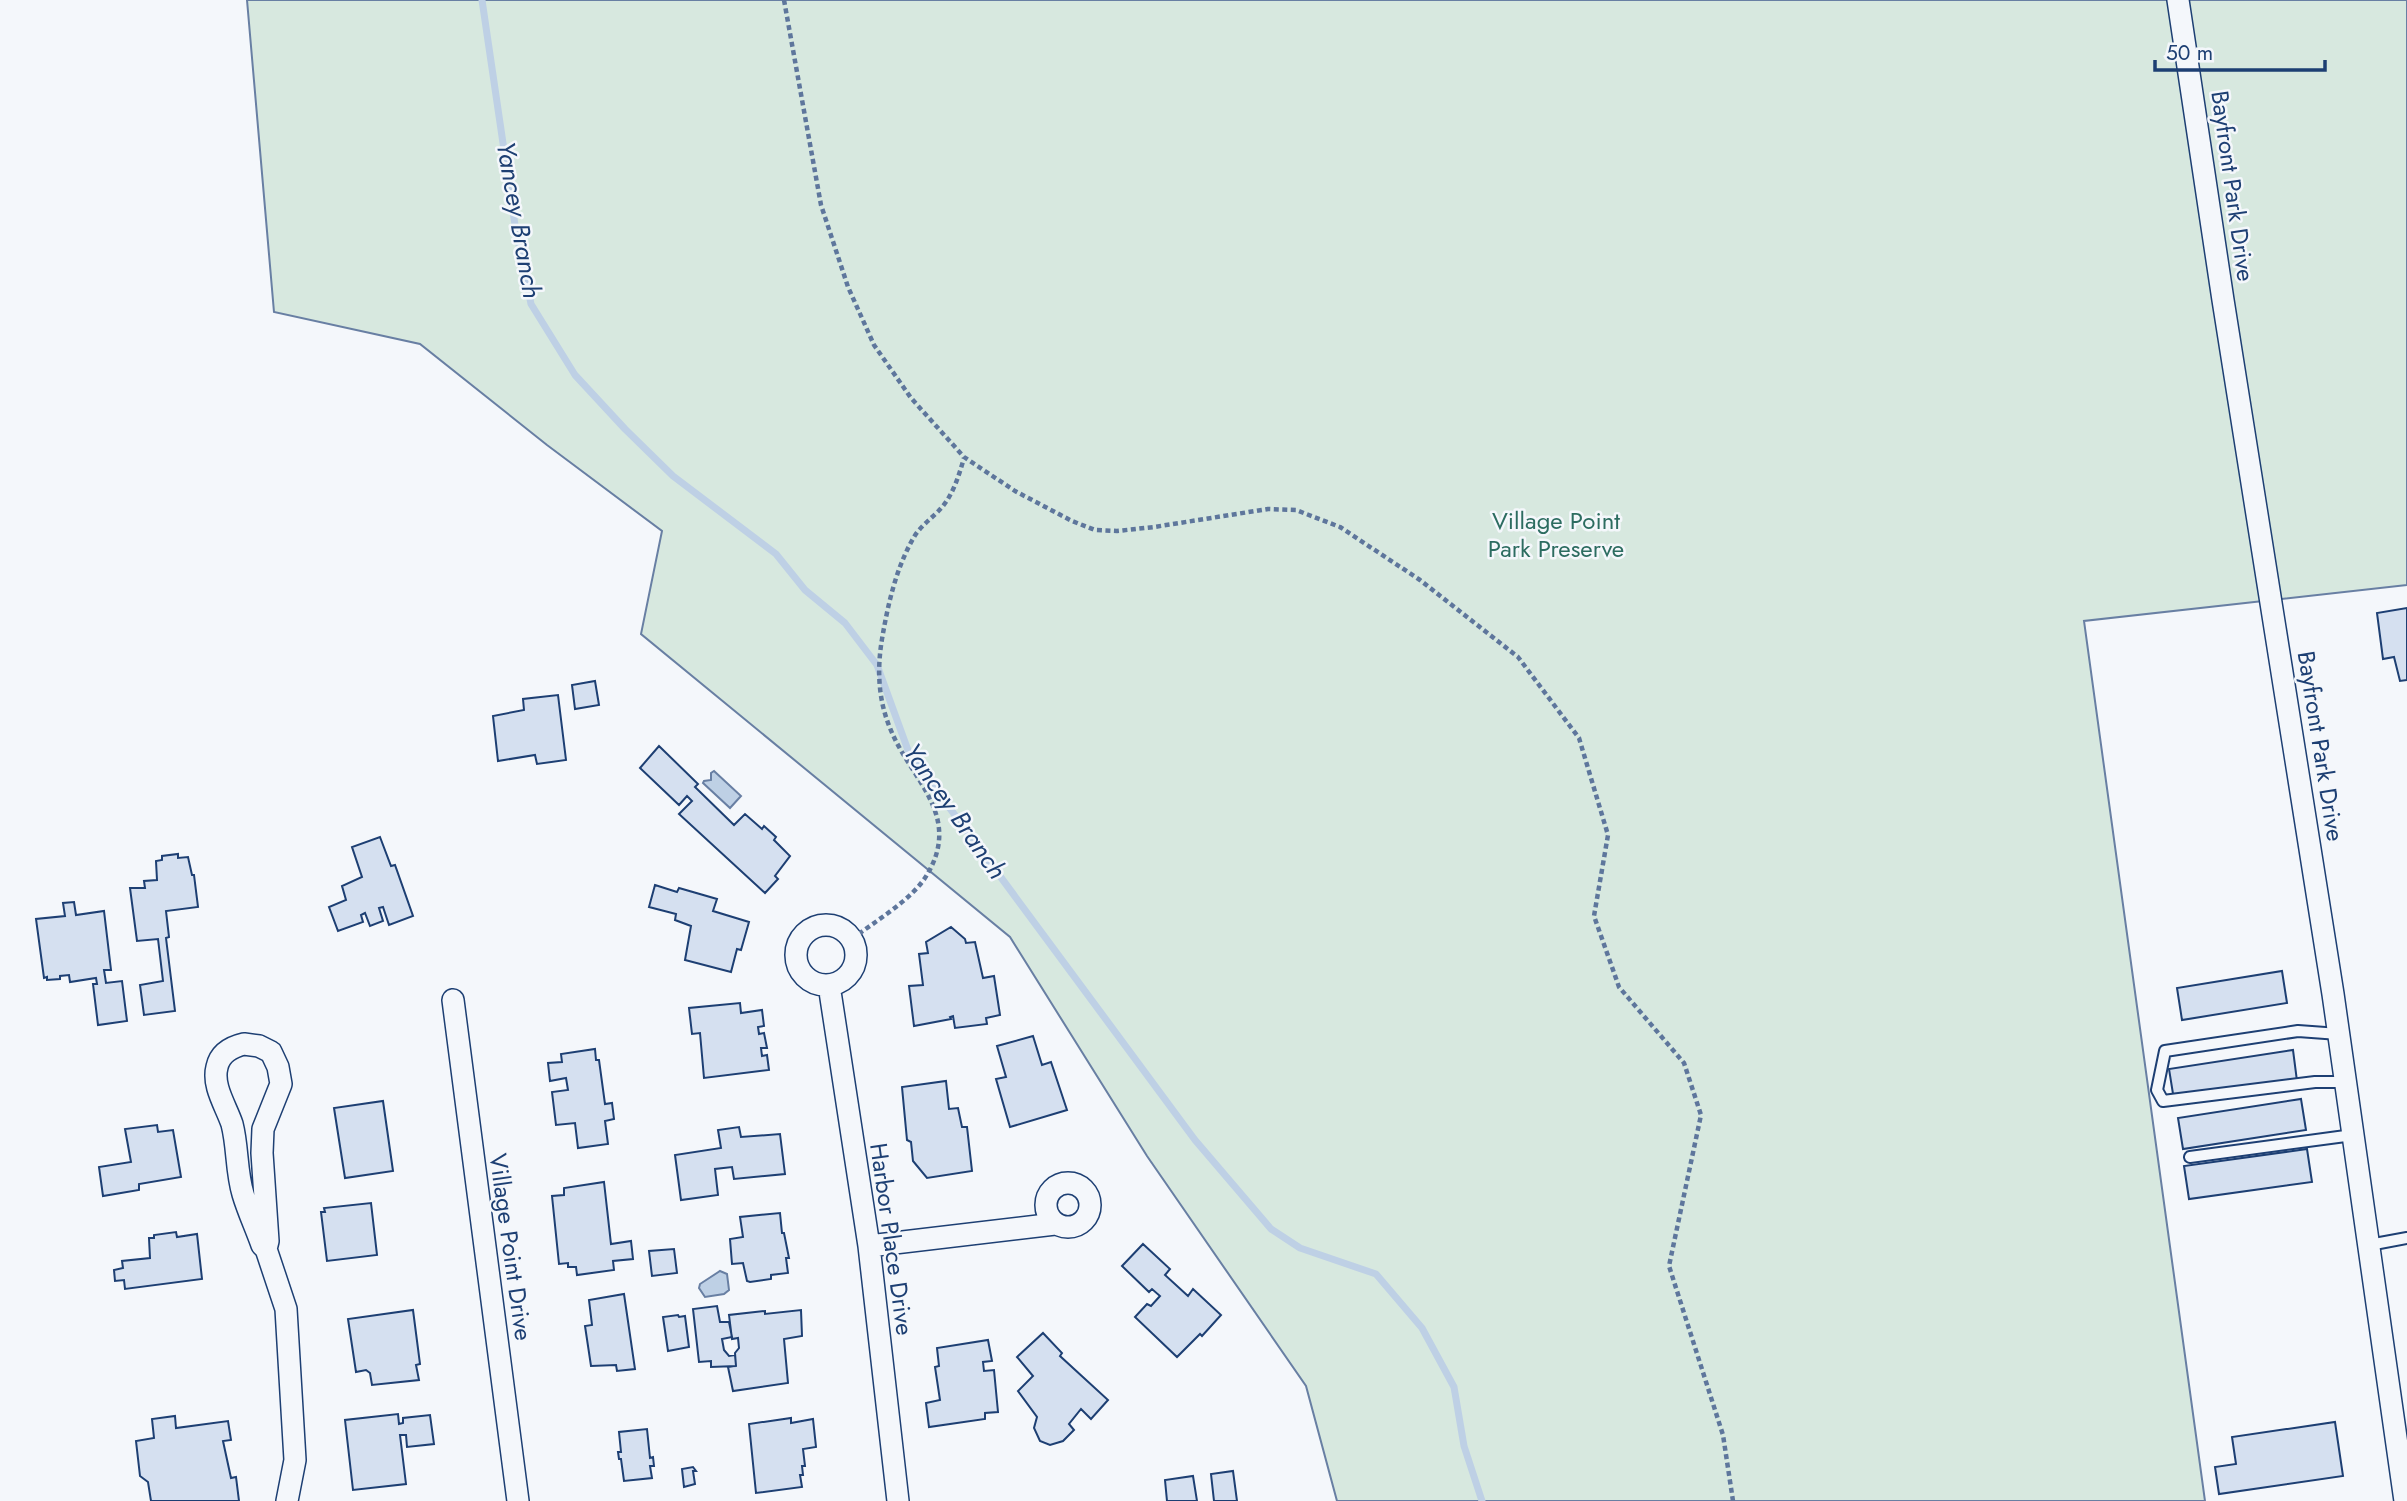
<svg xmlns="http://www.w3.org/2000/svg" width="2407" height="1501" font-family="Jost,sans-serif">
<style>
.green{fill:#d7e8df;stroke:#687fa3;stroke-width:2}
.water{fill:#bed0e5;stroke:#687fa3;stroke-width:2}
.lines{fill:none;stroke-linecap:round;stroke-linejoin:round}
.stream{stroke:#bed0e5;stroke-width:7}
.building{fill:#d5e0f0;stroke:#1d3f73;stroke-width:2}
.service-casing{stroke:#1d3f73;stroke-width:14}
.minor-casing{stroke:#1d3f73;stroke-width:24}
.path{stroke:#5e769c;stroke-width:4.5;stroke-dasharray:5 3.5;stroke-linecap:butt}
.service{stroke:#f4f7fb;stroke-width:10}
.minor{stroke:#f4f7fb;stroke-width:21}
.labels{text-anchor:middle;dominant-baseline:central;stroke-width:5;stroke-linejoin:round;paint-order:stroke}
.street-label{font-size:24px;fill:#1d3f73;stroke:#f4f7fb}
.park-label{font-size:24px;fill:#2c6c60;stroke:#f4f7fb}
.water-label{font-size:26px;font-style:italic;fill:#1d3f73;stroke:#f4f7fb}
</style>
<rect width="100%" height="100%" fill="#f4f7fb"/>
<path class="green" d="M247 0H2407V585L2084 621 2205 1501H1337L1306 1386 1147 1156 1010 937 641 634 662 531 547 445 420 344 274 312Z"/>
<path class="water" d="M714 771 741 796 730 808 703 783 704 781 711 780V773Z
M720 1271 727 1274 729 1290 724 1294 705 1297 699 1288 700 1284Z"/>
<g class="lines">
<path class="stream" d="M482 0 515 225 531 304 575 375 625 429 673 476 776 554 805 590 845 623 877 665 909 753 1195 1140 1271 1229 1300 1248 1376 1274 1422 1328 1454 1387 1464 1446 1482 1501"/>
</g>
<path class="building" d="M2407 608V680L2400 681 2394 657 2383 659 2377 613Z
M595 681 599 705 575 709 572 685Z
M558 695 566 760 537 764 535 755 498 761 493 716 524 710 523 699Z
M659 746 698 784 695 787 734 825 745 814 762 829 764 826 776 837 774 840 790 856 775 876 778 879 765 893 679 814 692 801 687 796 679 805 640 768Z
M380 837 391 866 395 865 413 916 389 925 383 907 379 908 383 921 370 926 365 913 361 915 363 922 338 931 329 907 346 900 342 886 362 877 352 847Z
M178 854V858L188 857 192 875H194L198 907 166 911 169 937 166 938 175 1011 144 1015 140 985 163 981 158 939 137 941 130 888H145L144 881 157 880 156 861 162 860V856Z
M655 885 677 892 679 888 717 899 713 911 749 922 741 950 737 949 731 972 685 960 691 926 675 920 676 914 649 907Z
M74 902 76 915 104 911 111 970H104L106 983 122 981 127 1021 98 1025 93 984H97L96 978 70 982 69 975 60 976V979L47 980V977L44 978 36 919 65 916 63 903Z
M951 927 965 939 966 943 975 942 983 978 994 976 1000 1015 986 1018 987 1024 955 1028 953 1016 950 1017 951 1019 914 1026 909 986 923 985 919 954 928 953 926 942Z
M2282 971 2287 1003 2182 1020 2177 988Z
M740 1003 741 1013 762 1010 764 1026 758 1027 759 1034 764 1033 767 1048H761L762 1056 767 1055 769 1070 704 1078 700 1033 692 1034 689 1008Z
M1033 1036 1042 1065 1051 1062 1067 1110 1010 1127 996 1079 1006 1077 997 1046Z
M595 1049 596 1060H599L605 1104 612 1103 614 1119 605 1121 608 1144 578 1148 575 1123 556 1125 552 1092 568 1090 566 1078 550 1081 548 1063 562 1062 561 1054Z
M2293 1050 2297 1081 2174 1100 2169 1069Z
M946 1081 949 1109 958 1108 962 1127H967L972 1171 927 1178 913 1161 911 1142 907 1140 902 1087Z
M2301 1099 2306 1130 2183 1149 2178 1118Z
M383 1101 393 1171 345 1178 334 1108Z
M157 1125 158 1132 173 1130 181 1177 139 1184V1190L103 1196 99 1167 131 1162 125 1129Z
M739 1127 741 1137 780 1134 785 1174 734 1179 732 1167 715 1169 718 1195 681 1200 675 1155 721 1148 718 1130Z
M2307 1149 2312 1182 2189 1199 2184 1166Z
M604 1182 611 1244 631 1241 633 1259 613 1261 614 1270 577 1275 576 1267H568V1263L559 1264 552 1196 564 1195V1188Z
M371 1203 377 1255 327 1261 321 1212H325L324 1208Z
M780 1213 782 1233H784L789 1258H786L788 1273 771 1275V1279L750 1282 747 1281 743 1263 732 1264 730 1239 743 1237 740 1217Z
M176 1232 177 1237 197 1234 202 1279 125 1289 124 1280 115 1281 114 1270 123 1268 122 1261 150 1258 149 1238H154V1235Z
M1143 1244 1170 1269 1165 1275 1188 1296 1193 1289 1221 1315 1202 1336 1200 1334 1177 1357 1135 1317 1147 1304 1151 1306 1160 1296 1152 1289 1149 1292 1122 1266Z
M674 1249 677 1273 652 1276 649 1251Z
M624 1294 635 1369 617 1371 616 1365 591 1366 585 1326 592 1325 589 1300Z
M717 1306 720 1322H729L732 1337 722 1339 724 1350 729 1356 735 1355 736 1366 711 1367V1361L699 1362 693 1309Z
M413 1310 420 1364 416 1365 419 1380 372 1385 370 1373 366 1370 356 1372 348 1319Z
M801 1310 802 1336 784 1339 788 1383 733 1391 728 1367 736 1366 735 1353 739 1348 738 1338 732 1339 729 1315 765 1311V1314Z
M678 1315 679 1317 685 1316 689 1347 668 1351 663 1317Z
M1043 1333 1062 1353 1060 1356 1108 1400 1091 1419 1081 1409 1069 1424 1074 1430 1063 1441 1050 1445 1040 1441 1034 1428 1037 1417 1018 1391 1033 1376 1017 1357Z
M988 1340 992 1361 983 1362 984 1371 994 1370 998 1412 985 1413V1419L929 1427 926 1403 940 1400 935 1367 939 1366 937 1348Z
M398 1414 399 1424 403 1423V1418L430 1415 434 1444 407 1447 406 1435H400L406 1484 353 1490 345 1420Z
M175 1416 176 1428 228 1421 231 1440 223 1441 231 1478 236 1477 239 1501H151L148 1482 140 1476 136 1441 154 1438 152 1419Z
M791 1418V1423L813 1419 816 1447 803 1449 805 1466H802L803 1475H800L802 1487 756 1493 749 1424Z
M2335 1422 2343 1476 2219 1494 2215 1467 2236 1464 2232 1437Z
M647 1429 650 1458 653 1457 654 1466H650L652 1478 624 1481 621 1459H619L618 1452H621L619 1432Z
M693 1467 696 1471H693L695 1484 684 1487 682 1469Z
M1233 1471 1237 1501H1214L1211 1474Z
M1193 1476 1197 1501H1167L1165 1480Z"/>
<g class="lines">
<g class="service-casing">
<path id="service" d="M2339 1034 2298 1031 2165 1051 2157 1090 2163 1101 2315 1082H2346
M2190 1157 2353 1135
M2369 1245 2407 1238"/>
</g>
<g class="minor-casing">
<path id="minor" d="M2178 0 2223 300 2333 994 2405 1501
M796 955a30 30 0 1 1 60 0a30 30 0 1 1-60 0Z
M829 985 869 1246 898 1501
M453 1000 518 1501
M244 1044 259 1046 271 1052 278 1067 281 1084 263 1129 262 1153 268 1241 266 1249 262 1245C256 1228 248 1211 243 1194 236 1171 238 1147 232 1124 226 1106 212 1086 217 1067 220 1053 231 1047 244 1044Z
M1046 1205a22 22 0 1 1 44 0a22 22 0 1 1-44 0Z
M869 1246 1055 1224
M266 1249 286 1309 295 1460 287 1501"/>
</g>
<path class="path" d="M784 0 821 205 848 287 874 345 911 398 964 457 1015 491 1072 521 1095 530 1117 531 1154 527 1268 509 1296 510 1340 527 1420 580 1518 657 1579 738 1608 835 1594 916 1619 987 1684 1063 1701 1115 1669 1266 1723 1435 1733 1501
M852 939C875 921 914 899 928 873 962 814 910 779 890 728 878 699 877 669 882 639 888 604 896 568 914 537 921 525 934 517 943 506 954 492 959 475 964 458"/>
<use href="#service" class="service"/>
<use href="#minor" class="minor"/>
</g>
<g class="labels">
<g class="street-label">
<text transform="translate(2233 186) rotate(82)">Bayfront Park Drive</text>
<text transform="translate(2321 746) rotate(81)">Bayfront Park Drive</text>
<text transform="translate(892 1239) rotate(82)">Harbor Place Drive</text>
<text transform="translate(511 1247) rotate(82)">Village Point Drive</text>
</g>
<g class="park-label">
<text x="1556" y="520">Village Point<tspan x="1556" dy="28">Park Preserve</tspan></text>
</g>
<g class="water-label">
<text transform="translate(519 220) rotate(80)">Yancey Branch</text>
<text transform="translate(955 811) rotate(55)">Yancey Branch</text>
</g>
</g>
<path d="M2155 60v10h170v-10" fill="none" stroke="#1d3f73" stroke-width="3.5"/>
<text x="2166" y="60" font-size="21" fill="#1d3f73" stroke="#f4f7fb" stroke-width="5" paint-order="stroke">50 m</text>
</svg>
